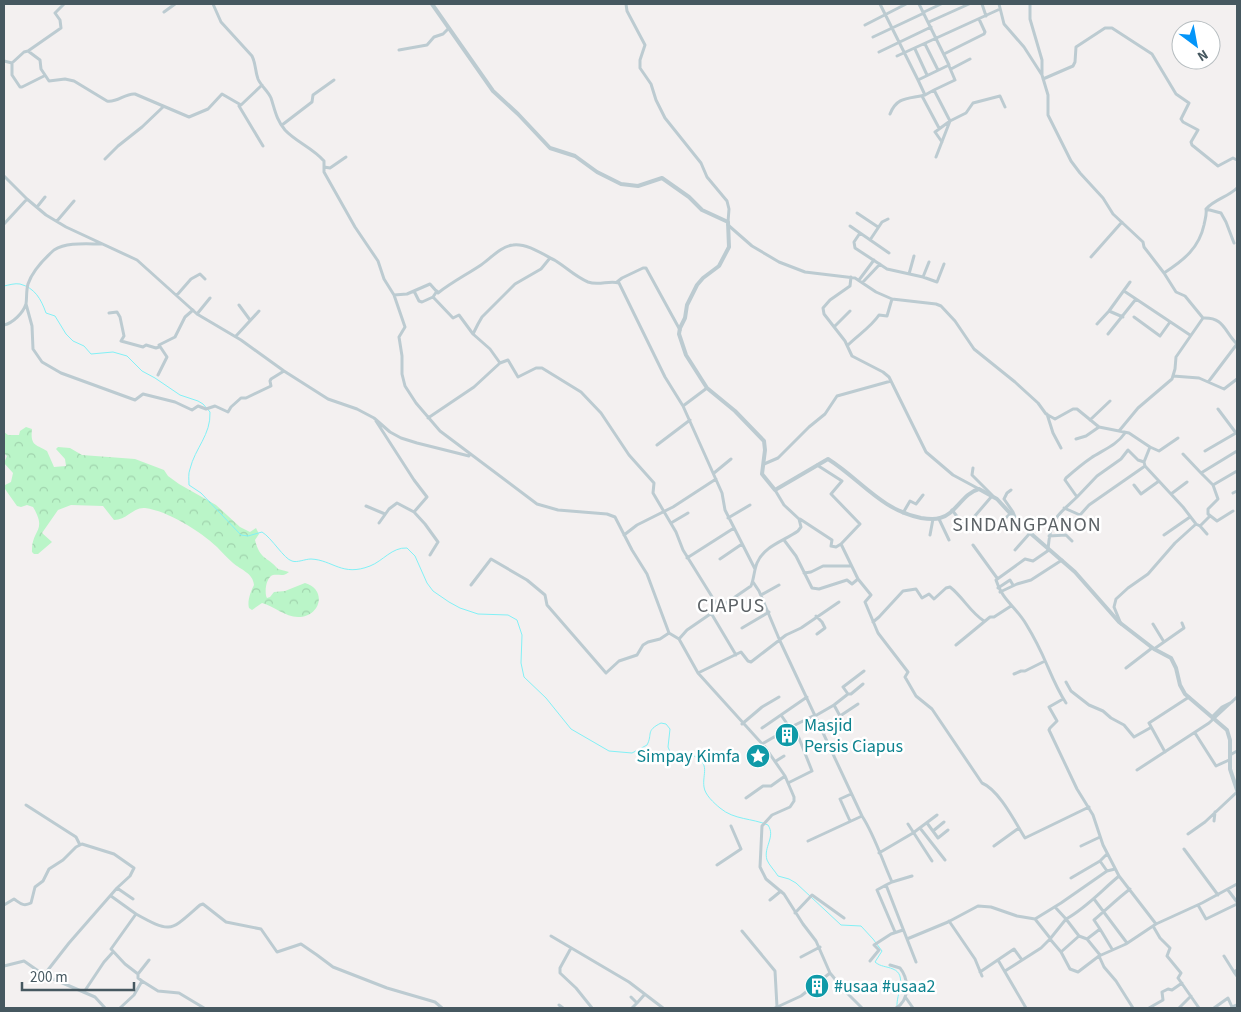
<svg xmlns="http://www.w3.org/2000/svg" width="1241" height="1012" font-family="'Source Sans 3',sans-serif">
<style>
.forest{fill:url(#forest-crowns)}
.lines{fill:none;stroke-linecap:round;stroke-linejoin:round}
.stream{stroke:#82f0f6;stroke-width:1}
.minor{stroke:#bccbd1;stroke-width:3}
.tertiary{stroke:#bccbd1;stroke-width:4}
.labels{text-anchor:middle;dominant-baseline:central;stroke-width:5;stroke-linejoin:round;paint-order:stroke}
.culture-label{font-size:18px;fill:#0d838f;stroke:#fff;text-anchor:start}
.quarter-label{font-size:20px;letter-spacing:1px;fill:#5c6266;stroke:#fff}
</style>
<defs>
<pattern id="forest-crowns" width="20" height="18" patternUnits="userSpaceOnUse" patternTransform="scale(1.25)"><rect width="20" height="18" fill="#baf5c8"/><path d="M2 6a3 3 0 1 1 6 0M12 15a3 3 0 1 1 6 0" fill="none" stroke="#a1d4ae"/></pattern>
</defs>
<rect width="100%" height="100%" fill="#f3f0f0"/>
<path class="forest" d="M26 427 32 429C30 446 36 444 47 451L54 467 66 466 65 459 56 449 58 447 70 448 82 455 135 459 164 470 168 476 179 484 216 505 240 527 250 532 256 528 259 534 255 540C260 560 267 556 278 569L289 572C283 577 280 574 273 575 266 577 264 593 267 598L270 597 274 592 285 591 305 583C328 590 320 617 298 617 285 617 274 606 262 603L252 610 249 608C247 601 251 591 254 585 253 573 241 570 233 563 227 558 222 552 217 547 200 531 168 511 145 508 133 507 127 520 114 520L103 506 71 505 58 510 42 533 52 542 38 554H34L32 552C31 529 48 532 33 507L27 505 21 507 17 506 5 489V485L11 482 13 473 4 463 7 456 4 453V432L8 435H19L20 431Z"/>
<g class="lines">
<path class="stream" d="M4 286C9 285 15 283 20 284 35 288 41 299 46 313L55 316 66 334 73 341 84 346 91 354 113 352 127 356 142 371 155 378 180 395 198 401 203 404 210 412C211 435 195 448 190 469 188 474 189 479 189 485L201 493 241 535 248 536 262 532C272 538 284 559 292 561 297 563 305 559 311 559 333 560 342 577 370 566 383 561 392 547 407 548L415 556 427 583 433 591 449 602 460 608 478 614 508 615 517 620 522 635 521 663 524 677 546 698 571 729 609 751 632 753 647 745C653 734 645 731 661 723L666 724 670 729 668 747 671 754 684 757 694 756C711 764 702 774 704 787 705 795 714 803 720 808 734 820 752 818 768 825 776 837 763 847 767 860 769 865 775 871 778 876L789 879 796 883 841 925 861 926 873 939 882 951 875 962C881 967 886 966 893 969 908 975 896 995 897 1006"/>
<path class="minor" d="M213 4 221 22 252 56C256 64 255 71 258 79 261 86 268 91 271 98 275 110 276 119 285 130 296 142 313 148 324 161V172L355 227 378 261 384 279 394 295 405 327 399 337 402 356V374L405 386 416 403 440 431 537 504 558 510 607 514 615 517 632 550 647 574 669 633 679 639
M626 4 627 11 645 45 640 60V68L651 84 656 100 665 118 701 163 707 177 727 201 729 209 728 222
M880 4 918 80
M919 4 949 65 918 80 925 95 934 90 950 121 936 157
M982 4 986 16
M999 4 1004 24 1024 47 1042 75 1048 95V115L1071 161 1080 173 1103 198 1113 214 1143 242 1144 247 1164 273 1176 292 1185 296 1203 318 1176 357 1175 369 1172 379 1138 408 1119 431 1129 433 1150 447 1144 462 1145 466 1183 507 1196 524 1200 526 1210 516
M1030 4V19L1042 60V74
M164 12 175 4
M924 12 941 4
M929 22 969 4
M865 25 906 4
M873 37 924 13
M925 44 938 70
M915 49 927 75
M399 50 427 45 434 37 443 34 449 28
M28 51 61 28 60 20 55 13 64 4
M879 52 931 27
M944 54 984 34 985 32 979 19
M897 56 1000 9
M4 61 12 63 24 52 28 51 40 60 41 69 49 81 65 79 74 81 107 101C117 103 125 93 135 94L189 117 208 109 222 94 241 105 262 85
M12 63V75L20 87H22L44 76
M951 69 970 59
M1043 79 1073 66 1075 62 1076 47 1105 28H1112L1152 54 1176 94 1189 103 1181 119 1183 122 1198 130 1191 142 1192 145 1218 166 1233 158 1237 160
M934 90 955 80 949 66
M922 96 939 128
M239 106 263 146
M890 114C897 96 909 99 925 95
M282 125 312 102 313 95 334 80
M942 142 935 132 950 121 966 113 973 103 1000 96 1005 107
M105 159 118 146 142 127 163 107
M324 167 330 168 346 157
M4 176 27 199 46 215 66 227 137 260 197 314 241 340 284 371 328 399 357 409 374 418 390 432 401 438 417 443 469 456
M37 207 45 197
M1206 209 1221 213 1226 222 1234 243
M857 213 878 227
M57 221 74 201
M4 224 27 199
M728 225 752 246 779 262 805 272 855 278 876 292 892 299 936 304 941 306 955 321 974 349 1015 382 1038 403 1046 414 1055 419 1073 409H1077L1099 427 1119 431
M850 226 889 253
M860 233 854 242 855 248 887 269 923 277 937 282 944 264
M870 240 882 222 888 219
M1091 257 1122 222
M550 258 541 269 515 284 482 317 478 324 473 334 490 349 500 363 508 360 518 377 536 368H542L581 392 601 413 629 455 654 483 653 493 676 532 683 550 719 608
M1164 273C1184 260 1199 248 1204 225 1205 219 1207 215 1206 209 1215 199 1228 197 1237 188
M909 274 914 256
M851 277 850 286 830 300 823 308 824 314 845 341 852 356 883 372 889 377 926 452 953 475 979 489
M923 277 929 262
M859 280 874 260
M617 282 622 278 643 268H646L680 330
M863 282 880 264
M414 291 419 301 422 302 433 297 437 291
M1124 291 1190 335
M177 295 191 279 200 274 205 279
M394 295 407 294 430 284 438 293C452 282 466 275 481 265 490 259 501 246 513 245 527 243 544 255 556 261 567 268 576 277 588 282 599 286 609 280 619 283L665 377 683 406
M433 297 453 318 459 315 473 334
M26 304 32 326 33 349 42 362 61 373 135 400 143 394 175 402 192 410 198 406 206 409 215 406 228 412 231 407 241 398H246L271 386 270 381 271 379 284 371
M239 305 250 320
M1109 311 1123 317
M109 313 117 312 120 317 124 336 121 341 143 347 146 345 156 348 159 347
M197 314 210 298
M1134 317 1160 336 1170 322
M1203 318C1224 317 1224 331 1237 344
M1097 324 1109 311 1130 282
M4 325C13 323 23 313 26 304 27 298 26 291 28 284 32 272 45 258 54 250 67 242 86 244 101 244
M834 327 850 311
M1108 334 1136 299
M236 336 259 311
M848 345C858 335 871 327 879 315L887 316 892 299
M158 375 167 357 159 345 175 337 185 317 193 310
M1173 376 1199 378 1224 389 1237 379
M1209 381 1237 344
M707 388 683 406 722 493 725 510 755 569
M1047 414 1053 433 1061 448
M428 418 474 387 500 363
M1090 420 1110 401
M376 421 414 480 427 497 414 512 425 524 438 542 430 555
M1076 439 1086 436 1099 427
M657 445 690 420
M1150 447 1159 451 1178 438
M1205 451 1236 433 1218 409
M1183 454 1201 473
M764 464 778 458 809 427 825 414 837 396 891 381
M817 465 842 481 831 494 860 524 841 544 858 579 871 595 865 602 878 633 908 672 905 677 916 696 932 709 982 783C999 790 1015 822 1025 838L1089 807
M973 468 972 475 992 495
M714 473 731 459
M1134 485 1141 494 1159 481
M1213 485 1237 471
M775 490 784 505 799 519 801 527 798 531C784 541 764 546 757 563 754 570 754 579 751 586L687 630 679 639 698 673 765 747 785 776 794 797V801L790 807 772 815 762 826 760 867 766 879 784 894 803 924 816 941 830 973 844 990 862 1008
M1011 490 1007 493 1004 499 1013 512 1015 517
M1233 493 1237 491
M1171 494 1187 482
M1077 497 1097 476 1121 459 1128 450 1138 460 1144 462
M366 506 385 514
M1064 508 1080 515 1089 505 1145 466
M952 510 966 528
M1233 511 1217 521 1208 514V509L1218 499 1213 485 1201 473 1237 451
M903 513 910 501 916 504 923 495
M974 517 992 496
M728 518 750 505
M800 519 832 540 831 546 836 547 841 544
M939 519 949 540
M379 523 389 509 397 503 414 512
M671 523 688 513
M1200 526 1207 534
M996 527 1011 513
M624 535 637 525 673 507 716 479
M930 535 933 519
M1164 535 1190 517
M1049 536 1066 535 1072 541
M784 540 796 556 812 588 819 589 847 580 852 584 858 579
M973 545 997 578
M1048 549C1051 517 1055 518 1077 497L1065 480 1066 478C1074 471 1082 464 1091 458 1103 450 1117 445 1125 433
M1015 550 1030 533
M1049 550 1033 561 1025 559 996 580C1002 600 1016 607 1026 624 1034 637 1041 651 1047 665 1053 679 1058 691 1066 703
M687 558 734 528
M720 559 742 544
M804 573 811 572 823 566H851
M753 582 759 591 780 641 862 816C875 836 882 860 892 882L886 885 907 939 948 922 978 906 991 907 1017 916 1035 919 1061 903 1107 871
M471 585 491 559 527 580 545 595 547 605 606 673 619 661 637 655 643 645 648 642 660 639 669 633
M998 588 1010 580 1013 585
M1000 592 1017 584 1031 580 1062 560
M761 595 779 585
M711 613 736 655
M816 616 822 622 825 628 817 634
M873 622 879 617 903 591 916 589 922 598 929 594 934 599 946 588 950 587C963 597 970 612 984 621
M1121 624 1114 607 1116 599 1128 588 1148 574 1175 543 1196 524
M1153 624 1164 642
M742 628 769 612
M956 645 990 617H994L1011 606
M1154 649 1184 628 1182 623
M1126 668 1152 648
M698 673 741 652 748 661 751 662 786 635 801 628 839 602
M1014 674 1021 671H1025L1045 661
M1066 682 1071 691 1089 705 1103 711 1111 718 1124 725 1134 737 1150 728
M848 694H851L863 684
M1063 699 1049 707 1057 721 1050 728 1049 730 1077 789 1093 815 1103 845 1119 876
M834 705 848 694 843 687 864 671
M781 715 790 728
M815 716 834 705 840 716 858 704
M1212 717 1222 707 1232 702
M742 724 762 707 779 697
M793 726 815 715
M762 728 807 697
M824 733 840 716
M1195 733 1216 766 1229 760
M762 744 793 726 795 728 812 771 788 783
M1165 752 1149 723 1189 697
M1230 755 1237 751
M776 761 784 756
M1137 770 1209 723 1237 697
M746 798 763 786H771L785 776
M26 805 76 837 80 845
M850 821 840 799 851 794
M1214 821 1215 812
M927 823 938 838 948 830
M908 824 932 861
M920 828 945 860
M933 831 944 822
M1188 834 1205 822 1237 792
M808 841 862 816
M994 846 1019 828
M1081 846 1100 837
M1184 849 1218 895
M879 853 913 833 937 815
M1100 861 1107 871 1115 869
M717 865 741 849 731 826
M1071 878 1100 861 1107 854
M892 882 912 876
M886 885 877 890 895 932
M1130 889C1117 899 1107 909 1094 920L1100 929 1087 939 1079 936 1066 919C1086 908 1101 891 1119 876L1156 924 1202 903 1237 884
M1228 890 1237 902
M111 896 136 914 111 949 125 964 138 974V978L142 981 134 995 120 1008
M1094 899 1127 943
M770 900 781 891
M4 905 14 899C20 903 23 907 31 903L35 887 43 881 49 869 63 860 76 847 82 844 114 854 134 868 130 876 117 888
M1198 905 1206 919 1237 904
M1055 907 1066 919 1050 939 1061 952 1070 969 1078 972 1099 956 1126 944 1156 924
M795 913 812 895 844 918
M136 914C172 934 170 931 200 905L203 904 226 922 261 929 277 952 301 944 317 955 333 967 387 988 435 1002 442 1008
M1035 919 1050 938
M949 921 975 959 982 976
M1153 926 1160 938 1170 948 1167 956 1181 973 1178 978 1199 1008
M1100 929 1112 949
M742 931 775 971 777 1007
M551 936 629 982 663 1008
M907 939 916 962
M1087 939 1100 955
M571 948 560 968V973L576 988 592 1008
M1061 952 1079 936
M1099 956 1104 967 1116 981 1133 1008
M1224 956 1234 972 1237 970
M801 957 820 947
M998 960 1026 1008
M870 961 879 950 874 945 891 934 903 930
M890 965 900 968C909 979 910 1000 896 1008
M4 966 24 961 44 975 95 997 105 1008
M1005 971 1041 948 1050 939
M980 972 1014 949 1022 960
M1234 972 1237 976
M138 974 149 960
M44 975 69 943 117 888 133 899
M142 981 158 991 179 993 204 1008
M84 992 104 962 113 952
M631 997 637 1003 632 1008
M906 998 913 1008
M637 1003 645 994
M559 1005 563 1008
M775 1008 801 996 830 973
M1149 1008 1163 1000 1162 992 1168 989 1172 990 1182 983
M1179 1008 1191 996
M1214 1008 1228 998 1232 1007 1237 1005"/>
<path class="tertiary" d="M432 4 493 91 518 114 550 148 575 156 597 172 621 184 638 186 662 178 689 197 702 210 728 222 729 247 719 266 703 278 697 285 687 305 685 318 680 328 679 334 686 355 707 388 735 411 764 441 765 450 762 474 775 490 828 459C860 479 881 510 921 518 927 519 934 520 940 518 955 515 963 493 979 489L997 499 1021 525 1075 572 1119 622 1154 649 1171 658 1176 668 1180 685 1185 694 1227 730 1230 740V769L1237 790"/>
</g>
<defs>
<g id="building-disc" transform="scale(1.25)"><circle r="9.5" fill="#0f9aa8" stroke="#fff"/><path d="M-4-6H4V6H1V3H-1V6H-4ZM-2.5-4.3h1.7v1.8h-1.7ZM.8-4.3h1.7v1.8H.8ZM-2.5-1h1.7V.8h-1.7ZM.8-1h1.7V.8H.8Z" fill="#fff"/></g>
<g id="sight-disc" transform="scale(1.25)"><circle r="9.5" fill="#0f9aa8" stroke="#fff"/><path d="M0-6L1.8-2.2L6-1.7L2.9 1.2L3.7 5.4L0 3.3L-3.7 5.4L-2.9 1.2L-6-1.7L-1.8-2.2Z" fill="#fff"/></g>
</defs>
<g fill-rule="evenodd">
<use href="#building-disc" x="787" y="735"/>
<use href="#sight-disc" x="758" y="756"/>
<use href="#building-disc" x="817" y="986"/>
</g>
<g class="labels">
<g class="culture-label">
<text x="804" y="725">Masjid<tspan x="804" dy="21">Persis Ciapus</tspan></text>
<text x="740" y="756" text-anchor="end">Simpay Kimfa</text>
<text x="834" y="986">#usaa #usaa2</text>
</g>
<g class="quarter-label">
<text x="1027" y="525">SINDANGPANON</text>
<text x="731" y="606">CIAPUS</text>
</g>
</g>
<rect width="1241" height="1012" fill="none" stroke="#465860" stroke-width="10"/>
<g transform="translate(1196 45) rotate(148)"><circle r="24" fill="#ffffff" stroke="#b5bcbf"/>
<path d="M0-4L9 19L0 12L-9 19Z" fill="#0495f9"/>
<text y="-8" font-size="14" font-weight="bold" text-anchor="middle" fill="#465860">N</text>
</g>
<path d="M22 982v8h112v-8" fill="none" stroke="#465860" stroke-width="2.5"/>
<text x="30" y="982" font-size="15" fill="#465860" stroke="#ffffff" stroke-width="4" paint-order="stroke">200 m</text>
</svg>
